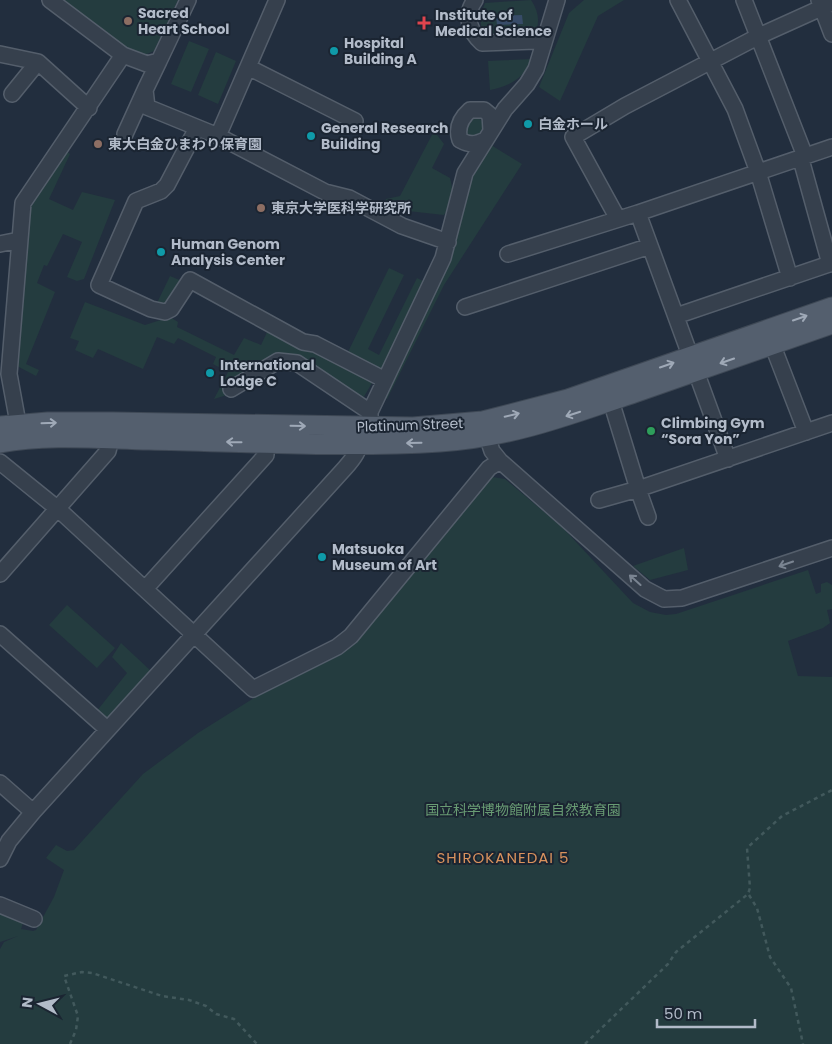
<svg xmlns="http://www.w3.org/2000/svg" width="832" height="1044" font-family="Poppins,'Noto Sans JP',sans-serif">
<rect width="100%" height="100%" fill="#222e3e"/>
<!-- green -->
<path fill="#243c3f" d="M61,0H178L154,51L142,56L125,48Z
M531,0C539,12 541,24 533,36L487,38C478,26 480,16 485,3Z
M584,0H624L598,16L560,101L539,87L569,13Z
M189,41L209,49L191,92L171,84Z
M216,52L236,61L218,104L198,95Z
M533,59C523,78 511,86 490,90L488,61Z
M464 127a10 10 0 1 1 20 0a10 10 0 1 1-20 0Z
M434,131L444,144L432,168L450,178C454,192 453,203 444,215L399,210L395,213L382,209L386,199L400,196Z
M491,145L522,164L444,285L387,399L382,396L477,167Z
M64,149L70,154L49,199L73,210L82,192L115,200L84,279L77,281L67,277L82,242L63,234L47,266L44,265L37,283L55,292L26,364L39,370L36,376L17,366L29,200Z
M389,268L404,275L368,349L379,355L417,278L427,283L384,372L347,354Z
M170,276L184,282L167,306L156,305Z
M85,302L145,325L170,317L178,322L177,327L234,355L244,338L261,345L269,328L370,377L372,383L362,400L298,362L229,385L227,395L214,399L228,372L213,364L216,357L178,338L174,344L157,337L143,369L98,349L93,358L75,350L79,341L70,338Z
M486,476L505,479L562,527L633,603L650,612L666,615L676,614L808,570L816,594L821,592V584L827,582L832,585V609L827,610L830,623L823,628L788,641L798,676L832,677V1044H0V949L4,942L18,936L0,942V914L23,923L20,932L21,929L33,931L36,930L54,897L64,870L46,858L56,845L67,851L74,850L143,774L198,733L254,698L351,644Z
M684,548L688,570L650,580L633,566Z
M67,605L115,648L97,668L49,625Z
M121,643L151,671L106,722L96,712L127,673L112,657Z"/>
<!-- water -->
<path fill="#374b68" d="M522,15L523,24L497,25L496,16Z"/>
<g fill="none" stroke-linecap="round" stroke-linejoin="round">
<!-- minor casing -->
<g stroke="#545e6b" stroke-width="18">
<path id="minor" d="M50,0L123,55
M475,0C464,15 469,31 482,43L535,41L546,35
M678,0L735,109L758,172L790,278
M744,0L805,156L802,163L830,264
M819,0L832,34
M0,54L38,62L89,108
M159,61L145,90L147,107L218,136L325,192L349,198L402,226L448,242
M248,67L355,121
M12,94L38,62
M197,128L167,185L161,191L136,201L99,285L151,309L165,312L171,309L190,280L303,342L315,344L385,380
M125,134L145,90
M218,136L277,0
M485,140C475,145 469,145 460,140C456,128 461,118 470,110H484L490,115L491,130
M638,213L728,459
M618,219L573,137L625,106L759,36L832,3
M0,244L19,240
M508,254L638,213L832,147
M465,307L650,246
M676,316L832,263
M769,336L806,432
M231,389L278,361L297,363L370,412
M611,401L638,489L832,423
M370,427V412L443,258L465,173L505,109L527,84L536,69L557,0
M484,427L492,451L500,461L645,589L664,599L682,598L832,548
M20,434L9,374L23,203L123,55L147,64L159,61L188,0
M0,462L58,509L253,689L337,647L351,636L489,468L500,461
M599,500L638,489L648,517
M0,574L108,451L111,439
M145,589L266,455V443
M0,634L107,729
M0,783L33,812
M0,859L9,841L33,812L345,468C353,459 361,449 361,436
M0,905L34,919"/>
</g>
<!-- major casing -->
<g stroke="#3f4956" stroke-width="21">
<path id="major" d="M0,426L48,422H113L413,427L483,421L568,399L832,307
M0,443C48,434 101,439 149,440C246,442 344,448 440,442C508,438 570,415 634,393C700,370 766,347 832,324"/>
</g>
<!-- path -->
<path stroke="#42595c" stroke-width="2.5" stroke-dasharray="4 4" stroke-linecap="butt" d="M749,895L757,908L770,957L791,988L803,1044
M70,1044L76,1030L78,1016L64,976L82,972L92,973L162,996L189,1000L206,1006L216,1014L234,1019L257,1044
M585,1044L668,964L676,952L748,894L750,888L747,848L782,816L832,790"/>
<!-- minor -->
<use href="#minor" stroke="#36404d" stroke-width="15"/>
<!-- major -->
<use href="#major" stroke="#545f6e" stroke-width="19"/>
</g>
<!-- one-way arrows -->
<defs><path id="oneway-shaft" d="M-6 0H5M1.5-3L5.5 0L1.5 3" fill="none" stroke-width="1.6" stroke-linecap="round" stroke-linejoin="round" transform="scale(1.25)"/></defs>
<g stroke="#9fa9b7">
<use href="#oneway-shaft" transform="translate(800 318) rotate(-19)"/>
<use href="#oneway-shaft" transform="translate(727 361) rotate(161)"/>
<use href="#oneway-shaft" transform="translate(667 365) rotate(-19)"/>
<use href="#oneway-shaft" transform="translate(573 414) rotate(162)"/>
<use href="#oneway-shaft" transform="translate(512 415) rotate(-13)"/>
<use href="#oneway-shaft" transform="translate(49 423) rotate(-2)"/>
<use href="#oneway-shaft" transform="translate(298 426) rotate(1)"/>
<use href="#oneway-shaft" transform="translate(234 442) rotate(-179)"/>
<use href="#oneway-shaft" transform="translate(414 443) rotate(179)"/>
</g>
<g stroke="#7a8491">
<use href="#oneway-shaft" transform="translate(786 564) rotate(161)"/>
<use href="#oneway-shaft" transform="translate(635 580) rotate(-138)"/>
</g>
<!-- markers -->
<g fill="#8d6e63" stroke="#1b2532" stroke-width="2">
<circle cx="128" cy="21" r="5"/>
<circle cx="98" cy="144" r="5"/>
<circle cx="261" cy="208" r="5"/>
</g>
<path fill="#e0444e" stroke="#1b2532" stroke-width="2" d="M421.5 15.5h5v5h5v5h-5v5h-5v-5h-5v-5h5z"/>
<g fill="#0f9aa8" stroke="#1b2532" stroke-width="2">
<circle cx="334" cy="51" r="5"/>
<circle cx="528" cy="124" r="5"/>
<circle cx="311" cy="136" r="5"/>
<circle cx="161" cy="252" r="5"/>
<circle cx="210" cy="373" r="5"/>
<circle cx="322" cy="557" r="5"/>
</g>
<circle fill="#2e9e5b" stroke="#1b2532" stroke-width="2" cx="651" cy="431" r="5"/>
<g text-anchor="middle" stroke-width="4" stroke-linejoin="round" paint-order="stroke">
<!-- poi labels -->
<g font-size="14" font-weight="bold" fill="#b2bbc9" stroke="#1b2532" text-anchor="start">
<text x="138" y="18">Sacred<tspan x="138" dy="16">Heart School</tspan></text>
<text x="435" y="20">Institute of<tspan x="435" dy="16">Medical Science</tspan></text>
<text x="344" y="48">Hospital<tspan x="344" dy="16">Building A</tspan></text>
<text x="538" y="129">白金ホール</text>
<text x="321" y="133">General Research<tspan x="321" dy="16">Building</tspan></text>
<text x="108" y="149">東大白金ひまわり保育園</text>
<text x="271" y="213">東京大学医科学研究所</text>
<text x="171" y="249">Human Genom<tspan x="171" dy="16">Analysis Center</tspan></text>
<text x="220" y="370">International<tspan x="220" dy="16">Lodge C</tspan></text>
<text x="661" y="428">Climbing Gym<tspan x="661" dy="16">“Sora Yon”</tspan></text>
<text x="332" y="554">Matsuoka<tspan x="332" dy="16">Museum of Art</tspan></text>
</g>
<!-- street labels -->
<g font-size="14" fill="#b2bbc9" stroke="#1b2532">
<text transform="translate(410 425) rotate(-2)" y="5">Platinum Street</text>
</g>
<!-- park labels -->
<g font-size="14" fill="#689b73" stroke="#1b2532">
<text x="523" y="815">国立科学博物館附属自然教育園</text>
</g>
<!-- neighbourhood labels -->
<g font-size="15" letter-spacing="1" fill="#d9925d" stroke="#1b2532">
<text x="503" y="863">SHIROKANEDAI 5</text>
</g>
</g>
<!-- north arrow -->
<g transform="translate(40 1004) rotate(277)" stroke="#1b2532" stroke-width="4" paint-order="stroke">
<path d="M0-4L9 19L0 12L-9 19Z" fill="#b2bbc9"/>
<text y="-8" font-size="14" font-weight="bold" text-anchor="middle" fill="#b2bbc9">N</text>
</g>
<!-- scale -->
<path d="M657 1019v8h98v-8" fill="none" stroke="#b2bbc9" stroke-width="2.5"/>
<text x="664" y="1019" font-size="15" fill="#b2bbc9" stroke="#1b2532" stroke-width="4" paint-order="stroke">50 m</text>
</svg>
